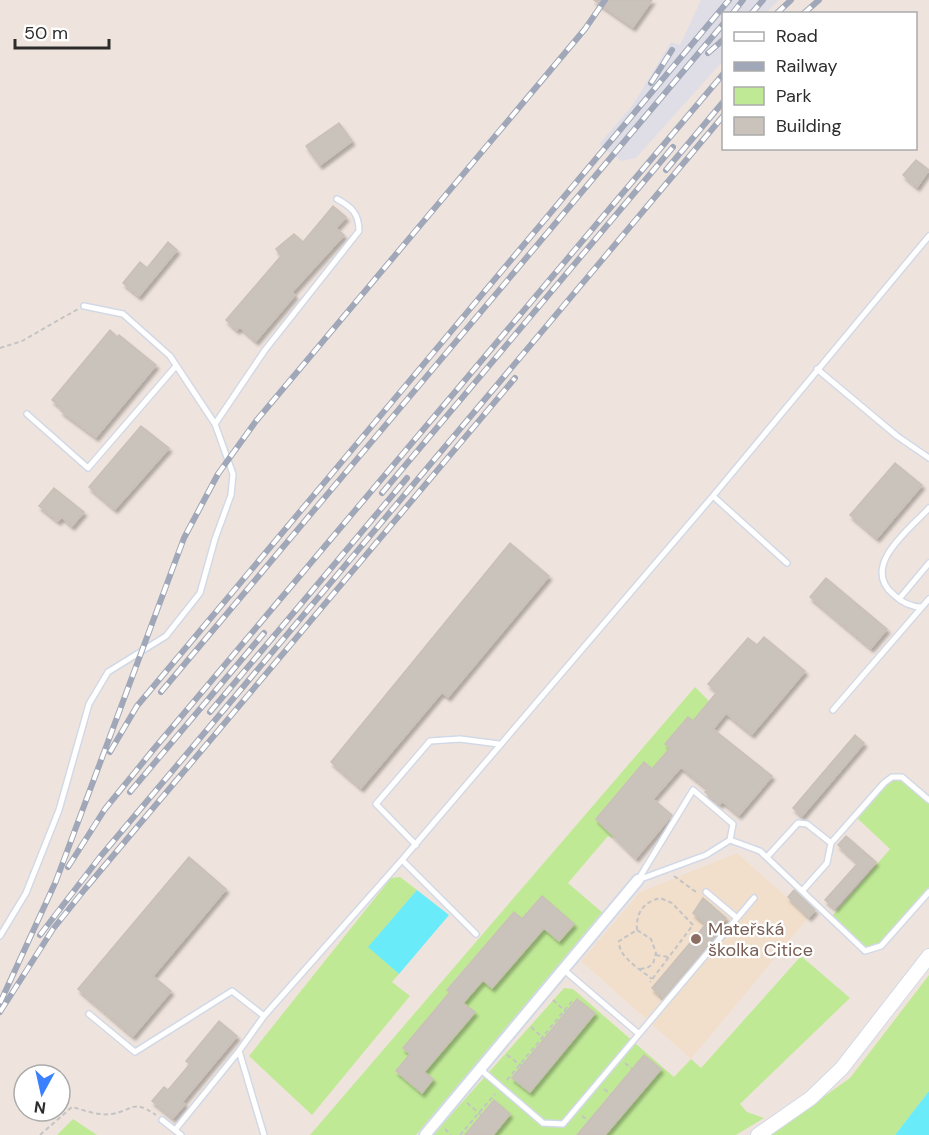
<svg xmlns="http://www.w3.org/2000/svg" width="929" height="1135" font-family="'DM Sans',sans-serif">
<defs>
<filter id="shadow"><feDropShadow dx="2.5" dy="4" stdDeviation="1.5" flood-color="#0004"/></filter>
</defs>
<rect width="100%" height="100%" fill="#efe4dd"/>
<!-- industrial -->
<path fill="#dfdee7" d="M701,0H779L766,13L724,14L723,61L636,158L621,161L599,144L632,106L671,42L680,45Z"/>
<!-- education -->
<path fill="#f1dfcc" d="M737,853L809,917L691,1059L581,961L640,892Z"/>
<!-- green -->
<path fill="#c0e996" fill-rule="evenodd" d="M695,687L709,701L693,721L688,717L666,743L670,748L652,769L644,762L596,819L615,835L613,838L608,836L568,883L603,913L416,1135H310ZM542,896L573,924L540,925L492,988L483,980L463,1003L475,1012L424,1072L433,1079L422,1093L396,1072L407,1058L413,1056L403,1048L450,992L447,989L514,912L522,919Z
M894,780H902L929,803V887C918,900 883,950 866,948C854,946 840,925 832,916L890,849L857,818L887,784Z
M400,877L417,890L369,947L399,974L392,982L410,996L312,1115L249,1056L391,878Z
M801,956L850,998L740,1104L747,1112L764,1118L736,1135H433L564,988L573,989L674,1077L691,1059L701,1068Z
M929,975V1091L895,1135H770L850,1078Z
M73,1119L97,1135H57Z"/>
<!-- water -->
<path fill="#69ebf9" d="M417,890L449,915L399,974L368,947Z
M929,1091V1135H895Z"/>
<!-- building -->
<path fill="#c9c3bc" stroke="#cbc0b7" stroke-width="1.5" filter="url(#shadow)" d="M594,0H652L633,27Z
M339,123L352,141L320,165L306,146Z
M916,160L929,170L917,187L903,175Z
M333,206L346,217L336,228L344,235L292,292L295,295L256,341L240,327L237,330L226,320L281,256L276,249L294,234L303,242Z
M168,242L177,250L139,296L123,283L140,262L147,268Z
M110,330L117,337L119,335L156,365L96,437L61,411L63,409L52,400Z
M141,426L169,448L115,509L89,487Z
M895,463L922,485L877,538L850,515Z
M54,488L84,512L72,526L62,517L58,521L39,506Z
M510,543L549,576L448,697L442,692L361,788L331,762Z
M826,578L887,629L871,648L810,597Z
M764,637L805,671L752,734L726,713L713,729L772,776L739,815L722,801L720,804L705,792L708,789L681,767L653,799L672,815L636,858L596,819L644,762L652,769L670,748L665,744L688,717L693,721L717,692L708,684L748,638L757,645Z
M855,735L864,743L802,816L793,808Z
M846,836L876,862L835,908L825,900L858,863L838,845Z
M189,857L226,889L153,976L171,991L133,1036L78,989Z
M794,890L815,910L809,917L788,897Z
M542,896L574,924L559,941L544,928L492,988L483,980L463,1003L475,1012L424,1072L433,1079L422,1093L396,1071L410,1054L403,1048L450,992L447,990L514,912L522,919Z
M703,898L726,918L719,926L722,928L663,998L652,988L706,924L693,913Z
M577,999L595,1013L530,1092L512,1078Z
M219,1021L237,1036L182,1102L185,1104L173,1118L152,1101L164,1087L168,1090L190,1064L186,1061Z
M644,1055L661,1069L605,1135H577Z
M494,1100L510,1114L493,1135H465Z"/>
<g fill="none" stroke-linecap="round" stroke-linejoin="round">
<!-- service casing -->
<g stroke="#d2d9e6" stroke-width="8">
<path id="service" d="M817,369L897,436L929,458
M27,414L88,468L176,366
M215,424L265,350L359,231C359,214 352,207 337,199
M713,496L787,563
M899,599L929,563
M922,607C910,607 901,602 893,594C860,566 910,529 929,508
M833,710L929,599
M693,790L733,824L730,840L706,855L638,880Z
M730,840L760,851L865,951L881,946L929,892
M416,845L376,804L430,741L460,739L499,744
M767,857L798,823L807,824L831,843
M402,860L476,934
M803,890L827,863L831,843L884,783L892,777H902L929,800
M706,892L737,918
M0,936L26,893L59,810L89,704L108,672L166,636L200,593L215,539L231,495L233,474L215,424L170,356L123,314L84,306
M89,1014L135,1052L232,991L264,1016L239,1051L264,1135
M264,1016L402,860L713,496L929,236
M639,1034L754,898
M480,1069L543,1123L563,1124L639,1034L563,969
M162,1120L181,1135
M175,1130L239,1051"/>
</g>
<!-- minor casing -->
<g stroke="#d2d9e6" stroke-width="14">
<path id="minor" d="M425,1135L638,880"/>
</g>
<!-- tertiary casing -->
<g stroke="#d2d9e6" stroke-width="16">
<path id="tertiary" d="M758,1135L811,1098L842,1068L929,956"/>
</g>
<!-- path -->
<path stroke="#c4c4c4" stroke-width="2" stroke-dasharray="4.5 3" stroke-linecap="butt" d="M0,348L22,341L78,309
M674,876L696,892
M637,930C636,913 643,902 660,898L672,903L693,925L650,982
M656,955L668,957
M640,969L647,968L653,964L656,953L651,939L637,930L619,941C618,957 640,969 652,979
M553,1000L566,1012
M531,1027L544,1039
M507,1055L522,1066
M625,1063L632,1069
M507,1080L574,999
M604,1089L611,1094
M467,1103L481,1115
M582,1116L589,1121
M445,1129L451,1135
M40,1135L72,1107C84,1110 98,1116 111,1114C134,1111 131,1098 156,1115
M460,1135L495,1094"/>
<!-- service -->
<use href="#service" stroke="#fff" stroke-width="5"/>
<!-- minor -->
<use href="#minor" stroke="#fff" stroke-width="10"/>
<!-- tertiary -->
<use href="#tertiary" stroke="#fff" stroke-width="14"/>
<!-- rail casing -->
<g stroke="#9fa7b8" stroke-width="6">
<path id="rail" d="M732,14L743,0
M751,14L763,0
M776,14L791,0
M803,14L819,0
M708,53L724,39
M651,83L672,50
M666,170L724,101
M382,493L673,147
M161,692L724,23
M210,712L407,478
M110,752L137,706L729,0
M130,792L264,633
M68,867L105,809L153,750L724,73
M40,935L100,857L724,115
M0,1003L56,881L184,538L218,474L256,421L585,29L605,0
M0,1012L53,929L85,889L515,378"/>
</g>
<!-- rail -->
<use href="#rail" stroke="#fff" stroke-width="4" stroke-dasharray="11" stroke-linecap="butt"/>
</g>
<!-- markers -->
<circle fill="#8d6e63" stroke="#fff" stroke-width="2" cx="696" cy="939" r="6"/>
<g text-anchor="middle" stroke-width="4.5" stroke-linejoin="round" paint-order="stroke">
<!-- education labels -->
<g font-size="18" fill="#785e54" stroke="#fff" text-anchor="start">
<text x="708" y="935">Mateřská<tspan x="708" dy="21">školka Citice</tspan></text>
</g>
</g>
<!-- legend -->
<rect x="722" y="12" width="195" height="138" fill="#ffffff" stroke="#ababab" stroke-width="1.5"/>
<rect x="734" y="32" width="30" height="9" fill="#ffffff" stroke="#ababab" stroke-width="1.5"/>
<text x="776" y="42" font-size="18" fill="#2c2c2c">Road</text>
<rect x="734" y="62" width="30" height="9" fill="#9fa7b8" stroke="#ababab" stroke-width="1.5"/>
<text x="776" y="72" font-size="18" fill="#2c2c2c">Railway</text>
<rect x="734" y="87" width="30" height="18" fill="#c0e996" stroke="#ababab" stroke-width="1.5"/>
<text x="776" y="102" font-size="18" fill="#2c2c2c">Park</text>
<rect x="734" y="117" width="30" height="18" fill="#c9c3bc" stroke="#ababab" stroke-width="1.5"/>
<text x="776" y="132" font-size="18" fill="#2c2c2c">Building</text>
<!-- north arrow -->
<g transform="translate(42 1093) rotate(188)"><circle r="28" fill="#ffffff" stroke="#ababab" stroke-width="1.5"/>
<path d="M0-4.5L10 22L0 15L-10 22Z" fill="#3a80ff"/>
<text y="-9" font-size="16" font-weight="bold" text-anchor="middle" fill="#2c2c2c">N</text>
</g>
<!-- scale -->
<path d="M15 39v9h94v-9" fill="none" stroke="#2c2c2c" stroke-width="3"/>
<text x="24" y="39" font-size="18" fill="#2c2c2c" stroke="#ffffff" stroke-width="4.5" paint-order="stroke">50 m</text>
</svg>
